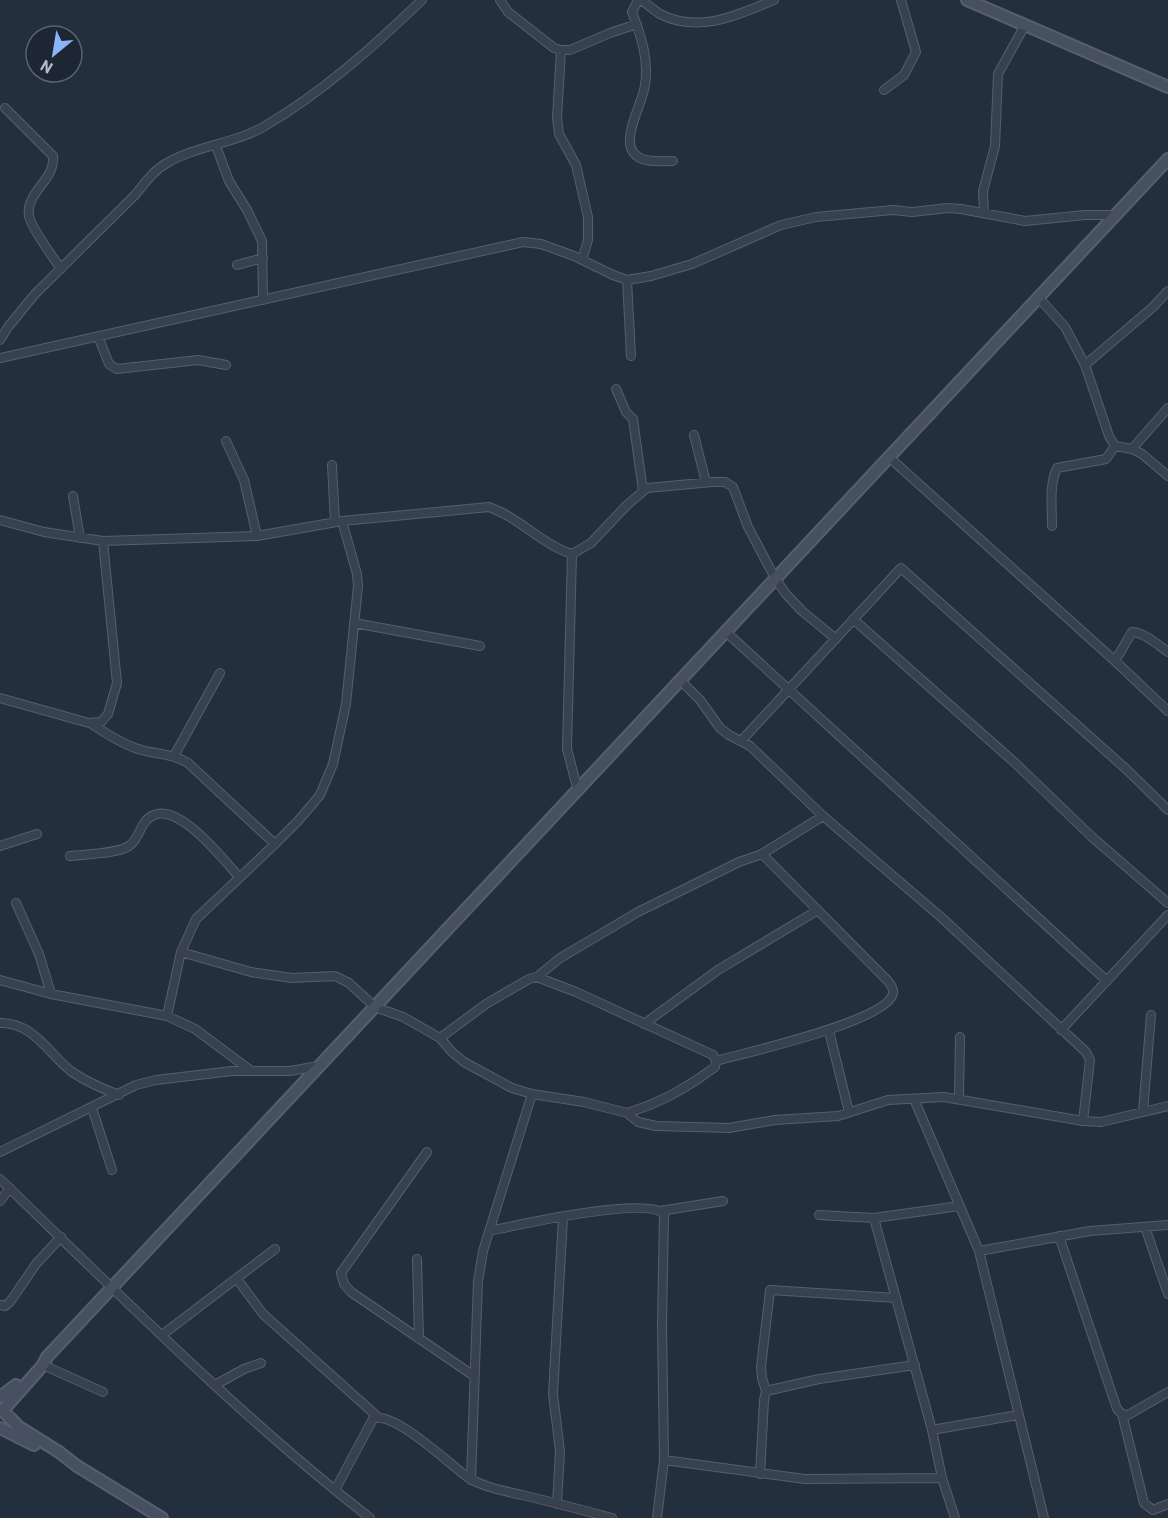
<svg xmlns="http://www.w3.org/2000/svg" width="1168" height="1518" font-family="Barlow,sans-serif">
<rect width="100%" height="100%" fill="#242f3e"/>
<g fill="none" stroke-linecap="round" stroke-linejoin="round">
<!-- street casing -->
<g stroke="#565f6c" stroke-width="10">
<path id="street" d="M500,0L508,12L554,48L561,50H570L610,33L637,24
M638,0L632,12C641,36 649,59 645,85C643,102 622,137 633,152C641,164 662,161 673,161
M641,0C647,4 654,10 660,14C699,34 738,15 774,0
M561,50L557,118L559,134L576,165L588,217V240L582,260
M884,90L904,75L916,52L901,0
M5,108L53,156C56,180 25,192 29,216C31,228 53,257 61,269
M216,146L229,181L247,210L262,241L263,300
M984,213L983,191L995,146L998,74L1025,25
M237,265L263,258
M627,280L631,356
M1039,298L1065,327L1085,365L1109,436L1115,446L1132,449L1142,454L1168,476
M98,336L109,364L117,369L198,360L226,365
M0,340L8,327L35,294L135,195C145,183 154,170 167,163C198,145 234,144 265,126C323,92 374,46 422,0
M0,358L523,242L541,244L574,256L613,275L627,280L651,276L692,264L781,225L816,217L893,210L912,212L948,208L961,209L1025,221L1085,215H1116
M1085,365L1153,307L1168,291
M616,389L626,412L633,419L643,491
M694,435L706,482
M226,441L244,480L257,536
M1132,449L1168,408
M890,458L1115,661L1132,632C1145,633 1157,644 1168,652
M332,465L335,522
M73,496L80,538
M0,520L44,532L103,541L257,536L342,521L489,507C520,518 541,544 572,554L591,543L627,505L647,488L712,482H725L733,487L748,527L775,578L786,594L802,611L836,639
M1052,526C1052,507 1049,485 1057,468L1106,459L1115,446
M572,554L567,749L578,791
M853,619L1014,762L1092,837L1168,903
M354,623L480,646
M726,632L1107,981
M1115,661L1168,711
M681,681L700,700L720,728L729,735L750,746L823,816L942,918L1086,1052L1090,1060L1083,1121
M0,698L89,723L101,722L108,714L117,683L103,541
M90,723C104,732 118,742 135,748C154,755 169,752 188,763L275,844
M741,741L901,568L1126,769L1168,810
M174,756L220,673
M0,846L37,834
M70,856C85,854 117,854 129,846C141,838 139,821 154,815C180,804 223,859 239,877
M16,903L39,954L51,994
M181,952L251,972L292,978L335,976L349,983L375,1007L403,1017L440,1038L452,1052L464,1062L512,1088L532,1094L483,1251L478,1281L471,1480
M537,977L560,958L638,912L739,862L762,854L823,816
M0,980L51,994L167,1016L195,1029L250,1070
M167,1016L181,952L196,919L275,844L298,821L320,795L333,764L346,704L358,586L357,574L342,521
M0,1023C33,1022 49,1054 72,1072C87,1082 103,1089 119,1095
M644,1024L718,970L818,910
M1061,1030L1168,915
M829,1031L849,1112
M440,1038L486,1004L529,979L537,977L576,992L713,1055L716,1061L715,1067C685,1089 662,1102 627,1113
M716,1061C744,1053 889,1021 893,993C894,988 890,984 888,981L762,854
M532,1094L584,1102L627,1113L638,1122L656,1126L729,1128L775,1120L838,1116L888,1100L944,1097L1083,1121L1101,1122L1168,1106
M914,1099L979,1251L1044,1518
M959,1099L960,1037
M92,1108L112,1170
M1143,1111L1151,1015
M0,1152L136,1085L156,1080L232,1071H290L319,1066
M427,1152L341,1273L344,1284L351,1292L474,1376
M0,1179C120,1295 238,1415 370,1518
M0,1201L10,1188
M660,1211L723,1201
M819,1215L874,1218L932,1430L942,1478L955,1518
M874,1218L959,1206
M1145,1227L1168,1294
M489,1231C518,1225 646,1196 664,1214L662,1325L664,1460L657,1518
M1059,1236L1117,1409L1122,1414L1144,1503L1153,1510L1168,1504
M979,1251L1090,1231L1168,1225
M417,1259L419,1339
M237,1279L263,1314L378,1417
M0,1305L5,1306L10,1302L36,1264L61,1237
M162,1335L275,1249
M43,1365L103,1392
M215,1385L244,1369L261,1363
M766,1391L762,1378L761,1367L770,1290L896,1298
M1122,1414L1128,1415L1168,1392
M932,1430L1018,1415
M664,1460L805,1479L942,1478
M760,1474L764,1400L766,1391L819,1379L915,1365
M335,1490L373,1419C393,1409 451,1466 469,1478C483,1487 505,1491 522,1495C552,1502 582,1510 612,1518
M557,1504L560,1451L553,1394L563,1218"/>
</g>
<!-- secondary casing -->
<g stroke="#565f6c" stroke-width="14">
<path id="secondary" d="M967,0L1168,87
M0,1397L16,1385
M4,1409L43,1365L47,1357L1168,159
M4,1412L19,1427L59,1452L77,1466L162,1518
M0,1428L34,1445"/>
</g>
<!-- street -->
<use href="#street" stroke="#38414e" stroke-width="8"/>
<!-- secondary -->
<use href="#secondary" stroke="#465061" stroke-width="10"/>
</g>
<!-- north arrow -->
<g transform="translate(54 54) rotate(210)"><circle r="28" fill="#1d2633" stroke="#59626f" stroke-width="1.5"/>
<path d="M0-4.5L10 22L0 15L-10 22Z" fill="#8ab4f8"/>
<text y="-9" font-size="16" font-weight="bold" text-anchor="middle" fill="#b4bcc9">N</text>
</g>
</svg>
